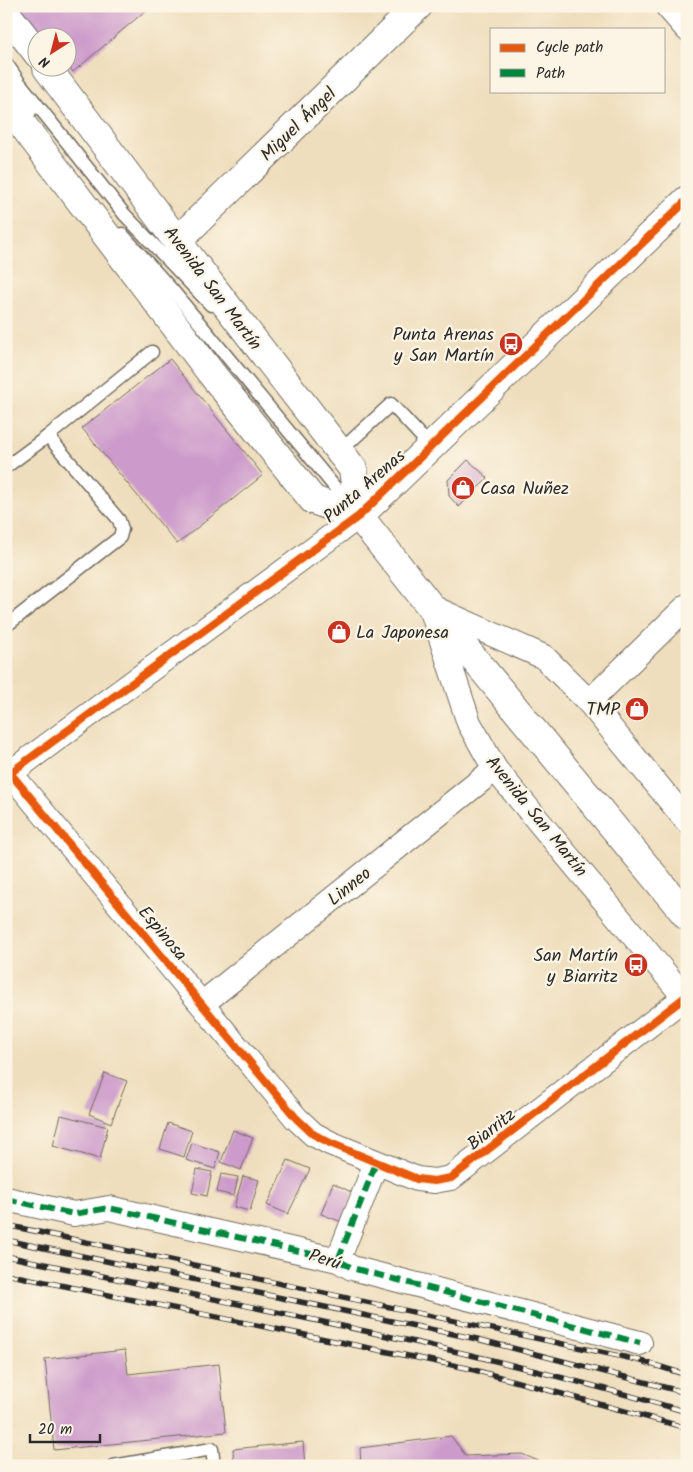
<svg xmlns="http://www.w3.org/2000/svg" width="693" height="1472" font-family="Kalam,sans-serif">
<rect width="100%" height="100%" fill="#fcf5e5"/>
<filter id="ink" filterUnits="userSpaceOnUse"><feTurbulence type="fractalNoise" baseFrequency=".02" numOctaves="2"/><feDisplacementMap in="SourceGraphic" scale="10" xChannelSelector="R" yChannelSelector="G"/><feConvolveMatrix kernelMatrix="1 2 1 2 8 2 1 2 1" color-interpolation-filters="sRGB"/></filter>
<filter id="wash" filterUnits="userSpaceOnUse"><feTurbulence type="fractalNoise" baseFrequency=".0096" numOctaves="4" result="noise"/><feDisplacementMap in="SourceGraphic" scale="20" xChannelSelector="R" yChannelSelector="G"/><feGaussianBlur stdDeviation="1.12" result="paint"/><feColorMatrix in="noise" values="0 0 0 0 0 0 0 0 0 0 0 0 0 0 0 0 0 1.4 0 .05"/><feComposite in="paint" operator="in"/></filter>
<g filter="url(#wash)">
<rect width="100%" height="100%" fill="#efdebd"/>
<g id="blocks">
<!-- building -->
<path fill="#cc9acb" d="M18,6H151L73,72L68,66V38H43Z
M170,359L263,475L177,544L82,428Z
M468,460L488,478L459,507L449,496L448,480Z
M105,1073L127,1081L111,1123L89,1114Z
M61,1115L108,1127L100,1159L53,1146Z
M168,1123L192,1131L184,1157L160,1149Z
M233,1130L253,1138L241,1170L221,1162Z
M192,1143L220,1152L215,1169L186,1160Z
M288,1160L310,1169L288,1214L267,1205Z
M197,1169L212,1172L207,1196L192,1193Z
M221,1174L238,1177L234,1196L217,1192Z
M243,1176L259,1180L250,1211L234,1207Z
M333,1183L353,1193L342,1222L321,1214Z
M125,1350L128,1374L219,1364L226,1432L54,1450L45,1359Z
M6,1352H8L10,1397H6Z
M451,1436L466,1456L522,1454L550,1466H361L360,1448Z
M303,1442L305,1466H234L233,1449Z"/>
</g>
</g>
<g filter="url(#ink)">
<use href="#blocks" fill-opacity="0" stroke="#706a5e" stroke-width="1"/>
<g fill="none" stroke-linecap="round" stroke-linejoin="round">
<!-- lane casing -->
<g stroke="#706a5e" stroke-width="15">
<path id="lane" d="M6,63L19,82L125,215L211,305
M6,80L30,112
M122,234L173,291L352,508
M48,436L152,352
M339,452L391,404L431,447
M6,467L48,436L119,520L122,529L120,537L11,622
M113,1466L212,1449L214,1466"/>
</g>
<!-- street casing -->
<g stroke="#706a5e" stroke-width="26">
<path id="street" d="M667,6L687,29
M431,607L544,657L589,702L687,821
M432,611L469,723L495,769L687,1000
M589,702L687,606
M6,768L296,1118L313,1134L330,1143L417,1179L434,1181L451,1178L684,998
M6,776L359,516
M203,1003L495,769
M6,1199L74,1214L109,1208L338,1260L352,1268L640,1343
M338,1260L376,1163"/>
</g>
<!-- secondary casing -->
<g stroke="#706a5e" stroke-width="30">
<path id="secondary" d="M177,241L418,6
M359,516L687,200"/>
</g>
<!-- primary casing -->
<g stroke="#706a5e" stroke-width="30">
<path id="primary" d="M6,13L38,54
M47,68L177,241L353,469L359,516L431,607L687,916
M6,103L211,373L313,500L359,516"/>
</g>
<!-- lane -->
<use href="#lane" stroke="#fff" stroke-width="12"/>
<!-- street -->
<use href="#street" stroke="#fff" stroke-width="24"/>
<!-- secondary -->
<use href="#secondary" stroke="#fff" stroke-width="28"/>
<!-- primary -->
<use href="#primary" stroke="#fff" stroke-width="28"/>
<!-- rail casing -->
<g stroke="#2b2b2b" stroke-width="5.5">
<path id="rail" d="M6,1225L638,1360L687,1375
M6,1240L477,1339L687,1393
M6,1256C234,1304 463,1346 687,1412
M6,1274L467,1368L687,1428"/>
</g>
<!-- rail -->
<use href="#rail" stroke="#fcf5e5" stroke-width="4" stroke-dasharray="11" stroke-linecap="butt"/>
<!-- quiet -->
<path stroke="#00873e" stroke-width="6" stroke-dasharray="12 6" stroke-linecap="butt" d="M6,1199L74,1214L109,1208L338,1260L352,1268L640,1343
M338,1260L376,1163"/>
<!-- cycleway casing -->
<g stroke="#fcf5e5" stroke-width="11">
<path id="cycleway" d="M6,768L296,1118L313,1134L330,1143L417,1179L434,1181L451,1178L684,998
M6,776L359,516L687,200"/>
</g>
<!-- cycleway -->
<use href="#cycleway" stroke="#e8590c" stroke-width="8"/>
</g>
</g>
<!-- icons -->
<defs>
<g id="bus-disc" transform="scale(1.25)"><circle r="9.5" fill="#c8321e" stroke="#fcf5e5"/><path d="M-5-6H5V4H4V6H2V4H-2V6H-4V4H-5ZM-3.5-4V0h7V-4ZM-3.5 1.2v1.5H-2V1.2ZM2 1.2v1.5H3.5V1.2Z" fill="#fff"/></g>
<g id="shop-disc" transform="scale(1.25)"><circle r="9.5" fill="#c8321e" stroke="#fcf5e5"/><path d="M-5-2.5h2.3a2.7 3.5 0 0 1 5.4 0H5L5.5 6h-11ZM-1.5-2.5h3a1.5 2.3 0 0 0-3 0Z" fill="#fff"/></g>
</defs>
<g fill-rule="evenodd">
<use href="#bus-disc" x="511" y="344"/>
<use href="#shop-disc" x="463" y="488"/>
<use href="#shop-disc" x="339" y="632"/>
<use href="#shop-disc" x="637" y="709"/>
<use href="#bus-disc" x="636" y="965"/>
</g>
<g text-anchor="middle" stroke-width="4.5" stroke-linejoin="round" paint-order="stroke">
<!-- street labels -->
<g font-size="18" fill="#2b2b2b" stroke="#fcf5e5">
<text transform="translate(298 124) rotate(-44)" y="6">Miguel Ángel</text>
<text transform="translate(213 288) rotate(53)" y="6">Avenida San Martín</text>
<text transform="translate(364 486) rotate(-41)" y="6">Punta Arenas</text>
<text transform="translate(537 816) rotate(51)" y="6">Avenida San Martín</text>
<text transform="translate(349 886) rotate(-39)" y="6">Linneo</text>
<text transform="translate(163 933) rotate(50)" y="6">Espinosa</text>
<text transform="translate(491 1129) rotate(-38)" y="6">Biarritz</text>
<text transform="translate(325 1259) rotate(17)" y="6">Perú</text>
</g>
<!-- poi labels -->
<g font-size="18" fill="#2b2b2b" stroke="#fcf5e5" text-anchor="end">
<text x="494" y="340">Punta Arenas<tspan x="494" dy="21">y San Martín</tspan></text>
<text x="480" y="494" text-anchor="start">Casa Nuñez</text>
<text x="356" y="638" text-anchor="start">La Japonesa</text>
<text x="620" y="715">TMP</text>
<text x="618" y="961">San Martín<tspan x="618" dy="21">y Biarritz</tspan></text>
</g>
</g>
<!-- margin -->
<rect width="693" height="1472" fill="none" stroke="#fcf5e5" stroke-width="25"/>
<!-- legend -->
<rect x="490" y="28" width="175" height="65" fill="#fcf5e5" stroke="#a8a49b"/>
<rect x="500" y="44" width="25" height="8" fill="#e8590c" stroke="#a8a49b"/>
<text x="536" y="52" font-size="15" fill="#2b2b2b">Cycle path</text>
<rect x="500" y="69" width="25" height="8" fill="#00873e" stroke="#a8a49b"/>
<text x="536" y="78" font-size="15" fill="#2b2b2b">Path</text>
<!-- north arrow -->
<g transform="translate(52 52) rotate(216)"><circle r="24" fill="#fcf5e5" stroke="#a8a49b"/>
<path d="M0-4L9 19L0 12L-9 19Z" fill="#c8321e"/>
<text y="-8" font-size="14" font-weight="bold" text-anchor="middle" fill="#2b2b2b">N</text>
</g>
<!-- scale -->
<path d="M30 1434v8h70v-8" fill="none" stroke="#2b2b2b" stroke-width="2.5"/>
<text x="38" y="1434" font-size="15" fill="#2b2b2b" stroke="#fcf5e5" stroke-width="4" paint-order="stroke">20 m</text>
</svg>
